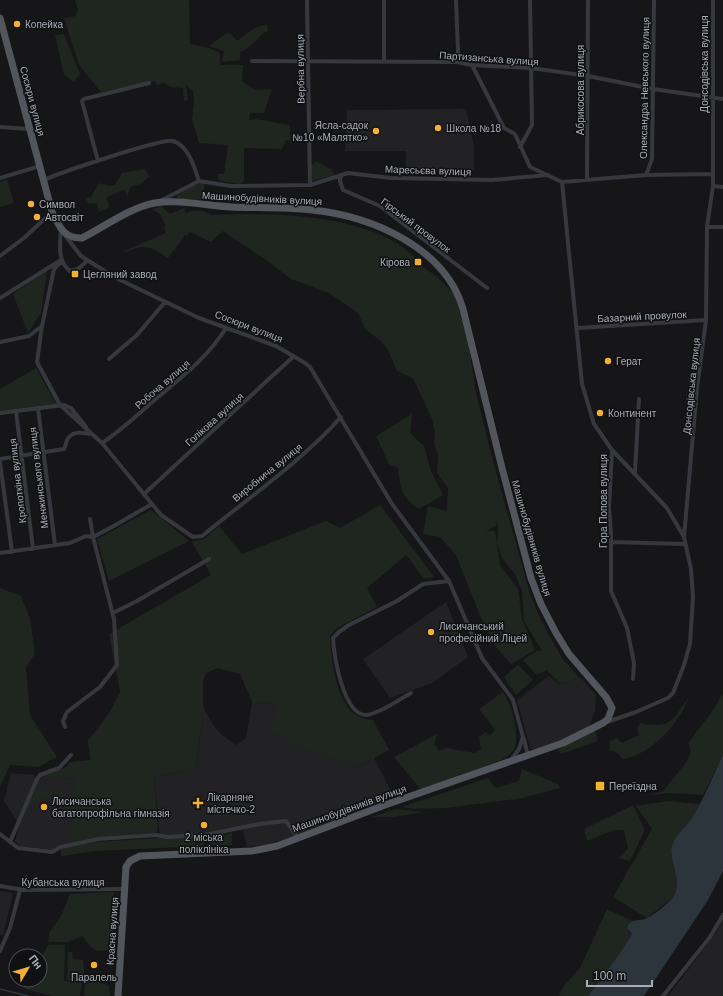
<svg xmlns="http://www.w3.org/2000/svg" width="723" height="996" font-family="Arial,sans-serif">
<rect width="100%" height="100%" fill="#161618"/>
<!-- built -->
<path fill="#222225" d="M466,109L474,146V170L406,171V151H345L347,110Z
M446,602L468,657L432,683L390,698L363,659Z
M549,676L558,684L580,677L596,695L595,711L588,729L536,751L530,748L517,700Z
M252,702L276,703L359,766L374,758L394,797L292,837L268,844L247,847L243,830L232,831L224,835L160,838L154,777L195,768L203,719L202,704L213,725L222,735L236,745L246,738Z
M11,773L34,775L35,778L40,779L43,776L75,779L70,843L52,850L19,846L15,841L21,821L18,818L17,821L4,801Z
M0,891L13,893L3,935H0Z
M723,919V996H668L717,931Z"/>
<!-- green -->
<path fill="#1e261f" d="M75,0H189L190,44L209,48L220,53V65H243L242,81L255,90L272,89L264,113H250L249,120L256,119L290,125L291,141L286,140L282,149L244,148V182L239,184L219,181L217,174H224L228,145L199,143L192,119L194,103L193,91L186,85L188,100L184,101L183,88L171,87L164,83L157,85L155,81L101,92L79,65L64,18L76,16L78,10Z
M267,24L268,31C258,34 255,47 240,52V60L222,62L224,51L209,46L228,32L238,41C247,32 255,27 267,24Z
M64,34L80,74L74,82L64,75L55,35Z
M316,161L332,170L334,175L312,181L311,165Z
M145,169L149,177L140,184L130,187L127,197L125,190L120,191L106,198L110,207L99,212L97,203L89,204L85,198L91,197L99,183L109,186L115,185L122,173Z
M7,179L14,203L0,207V182Z
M200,182L205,183L202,199H199L198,201L177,198V195Z
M161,206L170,214L184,208L186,213C196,208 204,211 213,215C270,212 374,214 415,258L412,263L419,268L420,265L436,276L455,295L467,334L476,393L491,454L530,594L542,622L562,658L579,677L568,682L558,683L557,679H555L547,670L536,675L523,660L538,650L542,651L524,621L522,591L515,574L502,558L497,542L498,524L495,521L497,525L486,531H495L500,565L518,589L522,619L535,650L511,664L495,646L481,618L456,555L440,537L423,534L428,506L447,511L448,488L437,473L438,455L434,444L435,432L432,419L413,378L397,371L388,350L381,341L366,330L358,313L329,293L291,279L262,257L223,231L211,242L190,232L187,236L185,235L168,258C149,245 146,244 124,252V251L166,233L164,227L166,226L160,214L151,209Z
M47,271L41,313L28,333L13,294Z
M36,368L58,407L0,415V389Z
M412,414L410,433L424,446L431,471L443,495L419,509C402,498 400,488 398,468L389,464L376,436Z
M380,505L434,577L424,579L406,555L367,588L377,607L337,628L330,636C332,663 336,720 373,720L389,750L359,766L298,746L271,731L276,703L252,702L240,674L218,668L206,673L203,681V718L195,768L154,777L158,831L155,833L94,838L70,843L74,779L43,776L66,767L70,762L90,760L88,741L109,713L120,692L109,634L211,575L192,542L204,539L219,526L242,554L326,521L340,528Z
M151,510L189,541L109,581L97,539Z
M0,588L21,596L30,618L35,654L26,667L30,715L57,757L38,767L10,765L0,787Z
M518,665L533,680L516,695L504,677Z
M503,692C512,705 519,731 515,747C513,753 506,757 502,760L421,790L394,757L437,734L434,744L439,751L446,748L475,753L481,749L479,737L486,732L489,736L495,730L479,709Z
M723,693V755L703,795L670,793L649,795L663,791L685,764L691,752L688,743L711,713Z
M689,697C679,724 652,754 623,759L616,752L609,750L610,741L617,738L622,743L639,735L637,728L640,723C671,730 672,720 689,697Z
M595,731L598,741L561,754L557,750L574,740Z
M522,769L558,784L560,788L523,798L445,808L414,809L402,807L488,778L495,788L519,781Z
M35,789L69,792V803H57L56,797H37L31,804L29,811H26Z
M669,801L699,804L693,817L676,838L671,855L677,878L676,889L673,897L647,918L613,897L652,829L636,806Z
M633,805L645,830L630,861L618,858L628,849L624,830H614L587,841L584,829Z
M396,809L424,812L392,817H372Z
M232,832V845H207L208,837L224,836Z
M161,838H204V846L95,851L61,856V849L95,842Z
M114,892L115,929L112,948C98,955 90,949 83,936L68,942H48L49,933L62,914L70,894Z
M607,909L632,921L628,925V931L632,934L618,956L588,996H559L564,986L580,968Z
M48,945H65L64,981L82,983L80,996H52L24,989L29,980H40V960Z
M68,952H72L73,959L83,960L85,980L105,984L109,987L110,996H84L85,981L67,980Z"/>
<!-- water -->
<path fill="#2c353c" d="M723,755V871L708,900L644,996H588L618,956L632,934L627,928C631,917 639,922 647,918C653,916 670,902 673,897C684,879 668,863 672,846C675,834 688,826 693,816C705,797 713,775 723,755Z"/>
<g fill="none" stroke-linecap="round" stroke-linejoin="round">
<!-- stream -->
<path stroke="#2c353c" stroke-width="1.5" d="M0,989L28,996"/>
<!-- street -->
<path stroke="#37383d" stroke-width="4" d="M307,0L310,185
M384,0V61
M456,0L458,51L456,62
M252,61L456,62L472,65L531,68L588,76L653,89L723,99
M472,65L504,128L515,134L530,167L562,182
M0,127L30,129
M520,147L532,125L530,0
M98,161L82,101L84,99L149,83
M341,175L340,181L343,190L380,206L487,288
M646,175L652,159L654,0
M0,178L40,166
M44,180C59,173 162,138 173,141C189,146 194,167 199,181
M587,180L588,0
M199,181L231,186L310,185L348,173L391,178L492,180L548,175
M562,182L582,384L594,424L612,450L609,507L611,534V591L627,628L634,663L633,679
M562,182L646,175L713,174
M713,186L723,187
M160,201L199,181
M707,227H723
M61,229C60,244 57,261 70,271L78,269L87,261
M64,234L81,256L114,277L199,318L276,346L305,363L310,367L392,504L449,581L482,658L513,700L523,737L519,749L511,760
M0,256L24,238L52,212
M62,261L54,269L42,326L37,362L60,405L102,443L161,515L193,537L202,536C247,499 303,460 341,417
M0,298L61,260
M578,328L706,320
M0,342L29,336L42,326
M109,359L137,335L165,302
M38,408L55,545
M16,411L33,549
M0,413L64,405L71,408L86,427
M102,443C122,430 138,414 157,398C182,377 208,357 226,328
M612,450L667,508L684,537
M0,459L64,449C66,445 66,443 67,440C72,430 82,433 91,434
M0,462L12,552
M635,472L639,399
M144,494L294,356
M611,542L685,544
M0,553L70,543L86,536L93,537L112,527L152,504
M113,613L137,601L209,559
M411,693C398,700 381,713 367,715C343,716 334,655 333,638L339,632L349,625L397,601L423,584L449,581
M607,722L636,712L668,698L673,693L684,665L690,644L693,597L691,569L684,537L697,388L706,320L707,227L713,186V0
M65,727L63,721L67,712L100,687L117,665L114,619L93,537L90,519
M524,739L528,756
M0,834L18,848L52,852L61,847L98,839L156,835L167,837L205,835L259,824L286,821L298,838
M10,842L37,779L40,775L59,768L71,755
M0,886L24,890L125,889
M0,951L10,928L20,890
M663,996L710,937L723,915"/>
<!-- primary -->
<path stroke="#53555c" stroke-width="7" d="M0,18L52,212C59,226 64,239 82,238C104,227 131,207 155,203C178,199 208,206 231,207C258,208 285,207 312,210C371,216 445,247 463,309L502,468L531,578L541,604L556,633L569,654L606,697L612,708L608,719L603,723L563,743L385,805L277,846L252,851L140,856L130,861L126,867L118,996"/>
</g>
<!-- markers -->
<g fill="#f2b134" stroke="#111113" stroke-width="1.5">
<circle cx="17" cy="24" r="4"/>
<circle cx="438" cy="128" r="4"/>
<circle cx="376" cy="131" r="4"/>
<circle cx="31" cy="204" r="4"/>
<circle cx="37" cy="217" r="4"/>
<rect x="414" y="258" width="8" height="8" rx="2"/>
<rect x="71" y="270" width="8" height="8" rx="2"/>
<circle cx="608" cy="361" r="4"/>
<circle cx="600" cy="413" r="4"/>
<circle cx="431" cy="632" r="4"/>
<rect x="595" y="781" width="10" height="10" rx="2"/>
<path d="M196 797h4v4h4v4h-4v4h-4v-4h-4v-4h4z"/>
<circle cx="44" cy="807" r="4"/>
<circle cx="204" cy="825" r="4"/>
<circle cx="94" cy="965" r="4"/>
</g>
<g text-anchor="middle" stroke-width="3" stroke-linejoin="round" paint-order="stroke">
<!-- poi labels -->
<g font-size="10" fill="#a8adb8" stroke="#111113" text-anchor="start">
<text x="25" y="28">Копейка</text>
<text x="368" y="129" text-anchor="end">Ясла-садок<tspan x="368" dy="12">№10 «Малятко»</tspan></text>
<text x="446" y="132">Школа №18</text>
<text x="39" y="208">Символ</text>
<text x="45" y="221">Автосвіт</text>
<text x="410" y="266" text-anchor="end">Кірова</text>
<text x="83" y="278">Цегляний завод</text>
<text x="616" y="365">Герат</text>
<text x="608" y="417">Континент</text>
<text x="439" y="630">Лисичанський<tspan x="439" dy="12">професійний Ліцей</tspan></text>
<text x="609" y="790">Переїздна</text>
<text x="207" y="801">Лікарняне<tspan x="207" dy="12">містечко-2</tspan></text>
<text x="52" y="805">Лисичанська<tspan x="52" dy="12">багатопрофільна гімназія</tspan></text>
<text x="204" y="841" text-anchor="middle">2 міська<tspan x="204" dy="12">поліклініка</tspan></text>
<text x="94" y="981" text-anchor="middle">Паралель</text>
</g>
<!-- street labels -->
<g font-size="10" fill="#a8adb8" stroke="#111113">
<text transform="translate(489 58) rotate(4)" y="4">Партизанська вулиця</text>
<text transform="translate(704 64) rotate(-90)" y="4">Донсодівська вулиця</text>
<text transform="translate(300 69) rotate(-91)" y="4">Вербна вулиця</text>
<text transform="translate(644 88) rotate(-89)" y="4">Олександра Невського вулиця</text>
<text transform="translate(580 90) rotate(-90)" y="4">Абрикосова вулиця</text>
<text transform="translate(33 101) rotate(75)" y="4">Сосюри вулиця</text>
<text transform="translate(428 170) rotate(2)" y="4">Маресьєва вулиця</text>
<text transform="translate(262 198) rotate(3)" y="4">Машинобудівників вулиця</text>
<text transform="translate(416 225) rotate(37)" y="4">Гірський провулок</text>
<text transform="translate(642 316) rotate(-3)" y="4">Базарний провулок</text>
<text transform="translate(249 326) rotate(21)" y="4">Сосюри вулиця</text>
<text transform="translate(162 384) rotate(-41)" y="4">Робоча вулиця</text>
<text transform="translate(691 386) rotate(-84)" y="4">Донсодівська вулиця</text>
<text transform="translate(214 419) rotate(-42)" y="4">Голікова вулиця</text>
<text transform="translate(267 472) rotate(-39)" y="4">Виробнича вулиця</text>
<text transform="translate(38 478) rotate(-97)" y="4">Менжинського вулиця</text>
<text transform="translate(17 481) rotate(-97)" y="4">Кропоткіна вулиця</text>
<text transform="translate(603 501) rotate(-90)" y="4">Гора Попова вулиця</text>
<text transform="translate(532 538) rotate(74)" y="4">Машинобудівників вулиця</text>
<text transform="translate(349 808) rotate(-20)" y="4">Машинобудівників вулиця</text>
<text x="63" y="886">Кубанська вулиця</text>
<text transform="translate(112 931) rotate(-86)" y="4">Красна вулиця</text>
</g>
</g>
<!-- north arrow -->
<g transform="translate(28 968) rotate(52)"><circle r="19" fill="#111113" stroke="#4d4f55"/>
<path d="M0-3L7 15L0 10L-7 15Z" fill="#f2b134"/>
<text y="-6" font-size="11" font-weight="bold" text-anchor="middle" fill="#a8adb8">Пн</text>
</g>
<!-- scale -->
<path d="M587 980v6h65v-6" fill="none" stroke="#a8adb8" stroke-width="2"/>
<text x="593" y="980" font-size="12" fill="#a8adb8" stroke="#111113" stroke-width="3" paint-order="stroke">100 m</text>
</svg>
